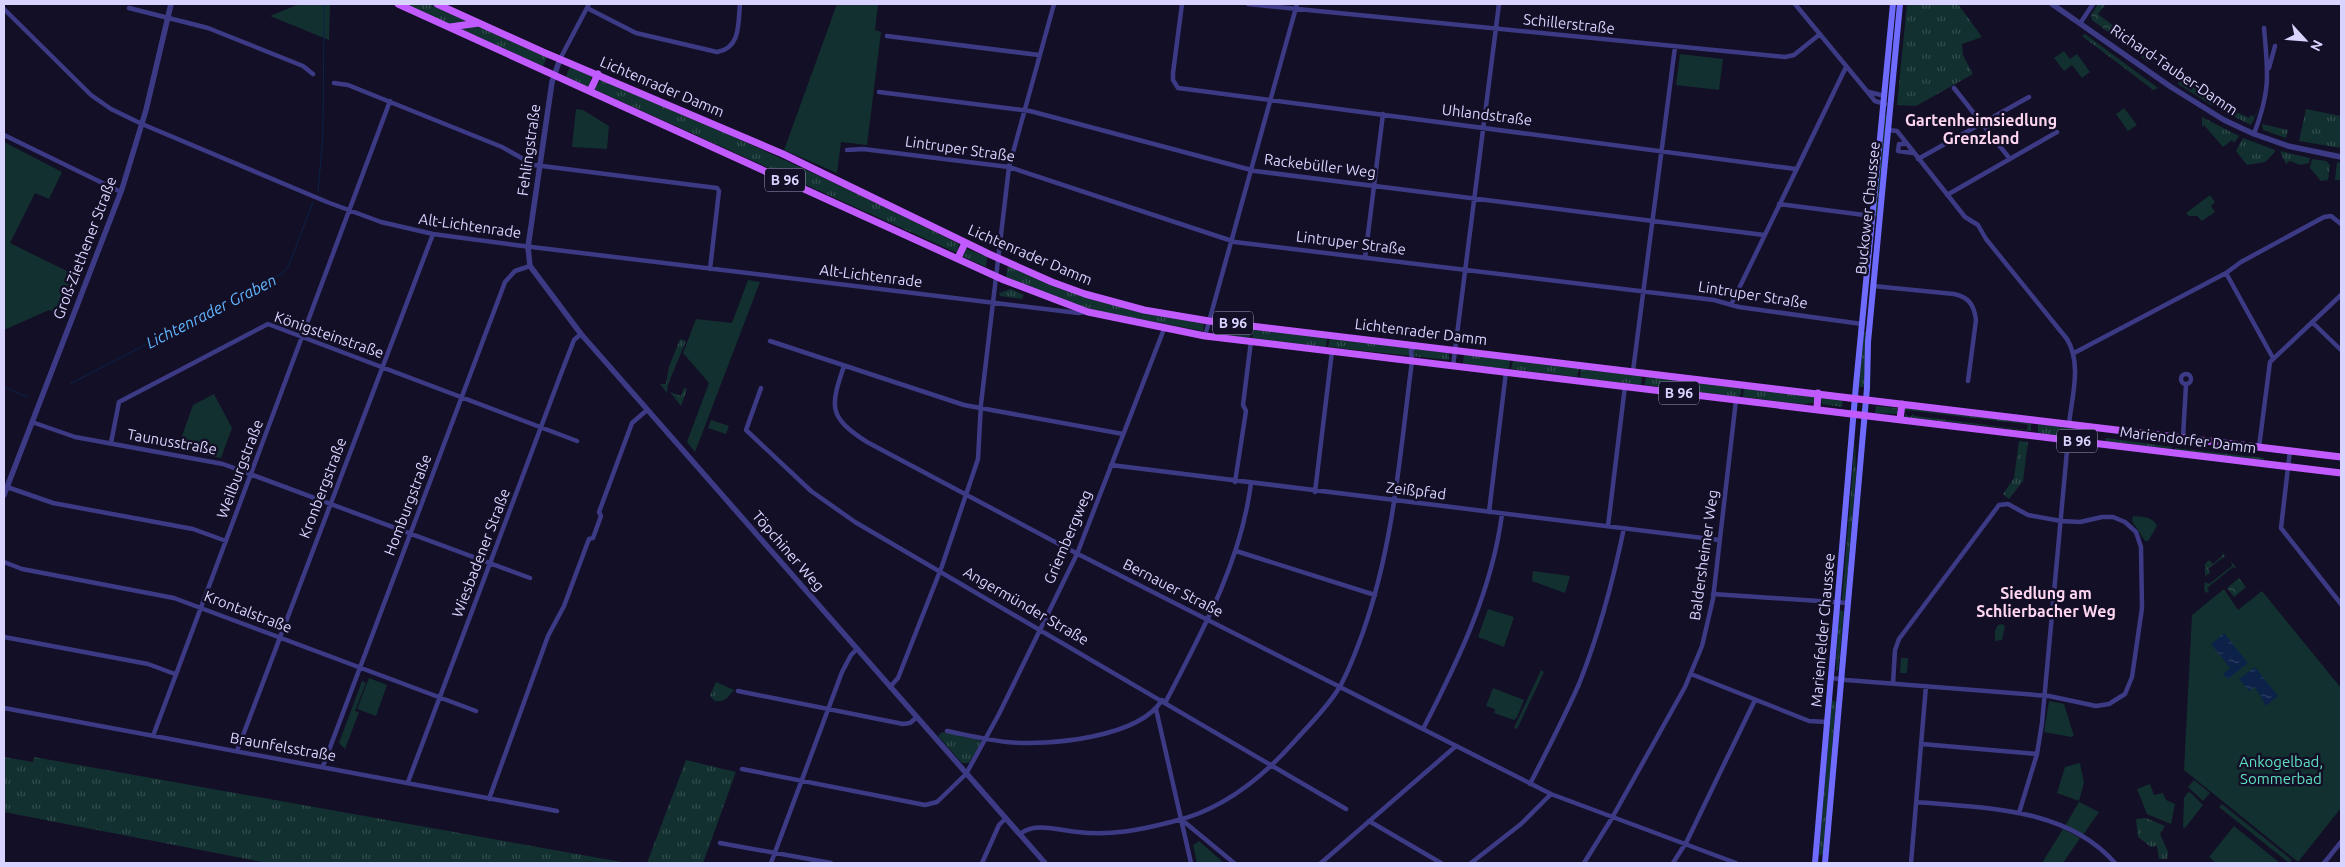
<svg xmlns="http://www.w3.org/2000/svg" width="2345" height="867" font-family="Ubuntu,sans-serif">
<defs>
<pattern id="grass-tufts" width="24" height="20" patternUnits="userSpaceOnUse" patternTransform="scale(1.25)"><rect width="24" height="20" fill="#12302f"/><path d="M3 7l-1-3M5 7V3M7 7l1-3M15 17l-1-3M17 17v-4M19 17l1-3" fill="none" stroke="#344d4e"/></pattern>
<pattern id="forest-crowns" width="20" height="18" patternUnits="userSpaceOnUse" patternTransform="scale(1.25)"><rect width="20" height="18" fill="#12302f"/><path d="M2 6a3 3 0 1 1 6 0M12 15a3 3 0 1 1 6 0" fill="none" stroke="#344d4e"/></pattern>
<pattern id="water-ripples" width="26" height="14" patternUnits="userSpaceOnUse" patternTransform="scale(1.25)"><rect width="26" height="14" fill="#0c2248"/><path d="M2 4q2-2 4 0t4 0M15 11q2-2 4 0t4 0" fill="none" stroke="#2f4163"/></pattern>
</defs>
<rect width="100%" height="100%" fill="#130f26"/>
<!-- grass -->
<path fill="url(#grass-tufts)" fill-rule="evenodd" d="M405,4H429L547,57L543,66Z
M1907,4H1958L1982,37L1962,44L1963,55L1973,74L1916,106L1897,105Z
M2085,34L2158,88L2151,91L2152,89L2082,36Z
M570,67L592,76L588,87L566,76Z
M2181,78L2216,102L2213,106L2178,84Z
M601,79C722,131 842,184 959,244L957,253L596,90L594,88Z
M2222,105L2249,118L2251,115L2254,117L2260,106L2251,125L2219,109Z
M2306,109L2341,116V148L2299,141Z
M1885,115H1887L1878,216H1875Z
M2202,117L2239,136L2234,143L2232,140L2223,147L2204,125L2202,127Z
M2262,124L2288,130L2286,138L2263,130Z
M2243,138L2275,150V152L2265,162L2247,165L2236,151Z
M2280,151L2310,158L2309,163L2300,165L2290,161L2286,164Z
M2312,159L2326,161L2330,165L2328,180L2321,181L2310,168Z
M2337,162L2341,163V180H2335Z
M965,248L987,257L986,267L962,256Z
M1008,266L1040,280L1204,323L1203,331L1102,312L1067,302L1006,277Z
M1011,289L1024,295L1022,299L1000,296L999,293Z
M1217,324L1251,328L1250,338L1214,334Z
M1254,328L1327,337L1326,347L1252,338Z
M1864,332H1866L1864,387H1859Z
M1330,338L1449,353V360L1328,347Z
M680,339L686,341L668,384L667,393L660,384H666L669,367Z
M1464,354L1510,359L1509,369L1463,364Z
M1513,360L1579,368L1577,377L1511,369Z
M1581,368L1642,375L1641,385L1580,378Z
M1646,376L1742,387L1740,397L1645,385Z
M1744,387L1815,397L1814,403L1802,404L1743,397Z
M684,388L687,389L681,406L670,392L681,396Z
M1821,398L1843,399L1842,407L1822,404Z
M1876,406L1897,408L1898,414L1875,413Z
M1905,408L2031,423V431L1905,417ZM1906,410L2024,424L2028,425L2027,430L1915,416L1913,414L1910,417L1905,414Z
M2038,424L2098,431L2095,440L2038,433Z
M2106,438L2172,447V449L2105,441Z
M2019,441L2028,442L2023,481L2009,499L2003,494L2014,478Z
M1855,442L1856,475L1845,600H1842Z
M2175,448L2264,458V460L2175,450Z
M2221,551L2228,559L2225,556L2208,569L2210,573L2205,576V564L2209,560L2213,564L2223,555Z
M2231,561L2237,569L2233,567L2207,588L2209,591L2206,593L2204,589L2205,582L2209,584L2232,566Z
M1839,610L1844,611L1838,671L1836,670Z
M716,682L734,690C727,697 727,702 715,701L710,696Z
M1832,700L1836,702L1823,854L1819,856Z
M942,732L980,740L981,743L969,763H962L938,736Z
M4,757L33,762L34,757L627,863H267L4,812Z
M686,760L736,772L703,863H647Z
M2146,818L2165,826L2160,834L2168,852L2167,859H2159L2157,846L2151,847L2138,837L2136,819Z"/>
<!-- forest -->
<path fill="url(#forest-crowns)" d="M2098,4H2106L2098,14L2154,57L2148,62L2092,20L2091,15Z
M2239,578L2246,587L2234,597L2227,588Z"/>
<!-- green -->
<path fill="#12302f" d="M299,4H330L329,40L270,16Z
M837,4L878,5L875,30L881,32L867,145L841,142L837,173L784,150Z
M2064,51L2070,59L2077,54L2090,72L2082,78L2072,65L2064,71L2054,58Z
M1680,54L1723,59L1719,90L1676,85Z
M2124,108L2137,125L2128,131L2116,114Z
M576,109L583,110L609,126L607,149L572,147Z
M4,142L62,172L49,199L35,193L10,243L79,277L64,316L49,310L4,330Z
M2210,195L2215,202L2211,206L2215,212L2202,221L2197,216H2189L2186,213Z
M748,280L760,282L695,452L687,442L709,383L683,353L696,319L732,323Z
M214,394L232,428L221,458L177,450L193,405Z
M711,420L729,426L726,434L708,428Z
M2133,516C2142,517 2153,516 2157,526L2148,541H2145L2132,521Z
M1533,571L1570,576L1565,593L1532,581Z
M2224,589L2238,610L2262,591L2341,688V808L2298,862L2184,770L2192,615Z
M1488,609L1514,617L1504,647L1478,637Z
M2002,624L2005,626L2002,640L1995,641V631L1998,625Z
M1901,658H1908L1907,673H1900Z
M1541,670L1544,672L1517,729L1514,728Z
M369,678L387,685L376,716L357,709Z
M362,681L366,683L355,711L359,712L345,749L339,743Z
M1493,688L1524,700L1517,717L1514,720L1494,713L1495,709L1486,706Z
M2049,701L2064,704L2074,736L2071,737L2044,732Z
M2080,763L2084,783L2079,801L2057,793L2065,767Z
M2194,780L2210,793L2203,801L2188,787Z
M2150,784L2154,795L2163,793L2166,800L2175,804L2171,824L2147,814L2137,789Z
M2188,792L2191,793L2203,805L2185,828L2183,827L2184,798Z
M2079,802L2099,812L2083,835L2065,826Z
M2222,804L2292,860L2289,863L2219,807Z
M2234,826L2280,863H2216L2209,857Z
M2063,829L2080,838L2063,863H2042Z
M1199,841L1224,863H1197L1193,845Z"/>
<!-- water -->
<path fill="url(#water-ripples)" d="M2224,633L2248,663L2228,679L2223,674L2230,668L2211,644Z
M2255,667L2278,696L2266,706L2255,687L2249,691L2239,679Z"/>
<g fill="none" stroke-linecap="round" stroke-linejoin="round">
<!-- stream -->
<path stroke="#0c2248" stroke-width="1" d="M318,191L323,136L324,4
M70,384L283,273L289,265L313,202
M4,387L27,397"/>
<!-- minor -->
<path stroke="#3d3a85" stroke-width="4.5" d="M1182,4L1173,73V80L1178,88L1796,169
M1248,4L1785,57L1794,55L1820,34
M1795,4L1875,101L1885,104
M129,8L208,28L303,66L313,74
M587,8L636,33L717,52C741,48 738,23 740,4
M4,9L91,95L111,109L142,124L327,202L381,222L433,234L515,245L1078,313L1086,312
M2081,22L2093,4
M887,36L1039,55
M560,59L589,4
M2269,68L2275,46
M334,83L348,85L502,147L534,165L717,188L719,191L710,269
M1954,88L2010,159
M879,92L1030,111L1255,171L1764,235
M1869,92L1885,96
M1888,130L1897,131L1965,217L1978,225L1986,239L2067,339C2082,364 2072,396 2069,424
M2254,134C2271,89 2268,74 2264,28
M4,135L121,192
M1905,144H1899L1898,151L1913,153
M847,150L863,149L1009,167L1235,242L1714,300L1739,307L1862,324
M1918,159L2029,97
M1947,195L2057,132
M1779,204L1872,216
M1365,258L1383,114
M2226,273L2273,358
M1873,286L1954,294C1969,297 1974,305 1976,320L1968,381
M1731,305L1846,67
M2312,322L2341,350
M1205,336L1297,4
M770,341L964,405L1123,434
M2074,353L2226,273L2241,262L2324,217L2331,216L2341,224
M844,366C830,407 828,417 867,442L1074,552L1551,794L1736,863
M1453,366L1499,4
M1633,371L1675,47
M2181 379a5 5 0 1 1 10 0a5 5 0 1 1-10 0Z
M761,388L746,430L811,491L855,522L1346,809
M32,422L75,437L223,464L530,578
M2183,437L2186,385
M111,443L119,402L268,324L577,441
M2259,447L2270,362L2341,295
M2290,450L2281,528L2341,604
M1111,465L1719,540
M1235,482L1246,411L1243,405L1251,341
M7,487L53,503L193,529L226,541
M1315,492L1332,351
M1489,512L1506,372
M1608,526L1625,386
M1236,551L1375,595
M4,562L22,569L174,598L476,711
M1713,594L1848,603
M4,637L148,664L175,674
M1691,674L1809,721L1827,722
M1832,678L1846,680L2049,696L2096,706L2109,704L2125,694L2132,677L2142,608L2141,547L2136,532L2125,522L2113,517H2102L2080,522L2061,521L2028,515L2008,504L1999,505L1899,639L1895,650L1893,683
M890,687L898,678L942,566L978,459L981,404L1009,167L1054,4
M738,691L903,724L910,723L917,717
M1165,703C1202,632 1241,562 1251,483
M4,708L557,811
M1156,709L1191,863
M1423,729C1458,661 1492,591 1502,514
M947,731C967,735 987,740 1007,742C1048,746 1139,738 1162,700
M153,736L390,101
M1922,744L2037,754
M237,751L433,234
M323,766L505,282L515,271L530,266
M742,769L925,805L937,802L966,774L999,714L1077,554L1164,329
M408,782L559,379L574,340L581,334
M1530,784C1547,751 1564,718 1579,684C1599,634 1613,581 1624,528
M489,799L548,636L564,606L589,539L593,538L601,516L599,512L632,423L647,410
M1916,802C1984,808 2066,807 2115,863
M2019,813L2037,754L2042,723L2068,440
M1182,820L1234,863
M1369,821L1441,863
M1020,834C1035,821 1059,831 1078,832C1110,836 1140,830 1171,822C1221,811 1260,780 1293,743C1308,726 1327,708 1339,688C1349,671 1356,651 1363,632C1394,544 1400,453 1412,361L1411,350L1416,346
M720,843L831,863
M771,863L842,672L851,655L857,649
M982,863L999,825L1006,818
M1321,863L1456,746
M1471,863L1521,824L1551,794
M1584,863L1612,818L1685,687L1702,646L1713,599L1736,400
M1673,863L1687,841L1755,700
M1911,863L1926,686
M2324,863L2341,842"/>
<!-- tertiary -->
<path stroke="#3d3a85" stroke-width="5.5" d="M2052,4L2171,87L2224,120L2254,134L2288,146L2341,157
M560,59L552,82L528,247L530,266L581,334L1045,863
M4,495L122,189L146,110L171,4"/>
<!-- secondary -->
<path stroke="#6f6bff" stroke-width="6" d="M1815,863L1856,385L1893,4
M1825,863L1867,388L1868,342L1900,4"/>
<!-- primary -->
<path stroke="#c25bff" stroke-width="7" d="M398,4L1004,280L1088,312L1205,336L2341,473
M437,4L543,52L783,154L989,254L1052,282L1085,294L1144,310L1209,321L2341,457
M450,27L479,23
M590,91L598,74
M958,258L965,243
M1817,408L1818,393
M1900,419L1902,404"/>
</g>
<g text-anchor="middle" stroke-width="5" stroke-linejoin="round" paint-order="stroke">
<!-- shield labels -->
<g fill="#130f26" stroke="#9e99be" stroke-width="1">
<rect x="765" y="168.5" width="40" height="23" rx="4"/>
<rect x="1213" y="311.5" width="40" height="23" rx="4"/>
<rect x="1659" y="381.5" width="40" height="23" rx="4"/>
<rect x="2057" y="429.5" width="40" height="23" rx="4"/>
</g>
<g font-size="14" font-weight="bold" fill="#d9d4ff">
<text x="785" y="185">B 96</text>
<text x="1233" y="328">B 96</text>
<text x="1679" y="398">B 96</text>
<text x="2077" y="446">B 96</text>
</g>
<!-- street labels -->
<g font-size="15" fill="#d9d4ff" stroke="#130f26">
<text transform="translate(1569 24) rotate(6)" y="5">Schillerstraße</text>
<text transform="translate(2174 70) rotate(34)" y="5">Richard-Tauber-Damm</text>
<text transform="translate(662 87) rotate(23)" y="5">Lichtenrader Damm</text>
<text transform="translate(1487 115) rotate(7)" y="5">Uhlandstraße</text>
<text transform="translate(960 149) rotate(8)" y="5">Lintruper Straße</text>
<text transform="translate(529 150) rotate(-82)" y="5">Fehlingstraße</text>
<text transform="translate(1320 166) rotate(7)" y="5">Rackebüller Weg</text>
<text transform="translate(1868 208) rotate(-84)" y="5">Buckower Chaussee</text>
<text transform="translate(470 226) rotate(8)" y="5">Alt-Lichtenrade</text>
<text transform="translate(1351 243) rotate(7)" y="5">Lintruper Straße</text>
<text transform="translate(85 248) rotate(-69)" y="5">Groß-Ziethener Straße</text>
<text transform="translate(1030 255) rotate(23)" y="5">Lichtenrader Damm</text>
<text transform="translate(871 276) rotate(7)" y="5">Alt-Lichtenrade</text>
<text transform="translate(1753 295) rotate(9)" y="5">Lintruper Straße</text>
<text transform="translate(1421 332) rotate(7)" y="5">Lichtenrader Damm</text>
<text transform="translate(329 335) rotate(19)" y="5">Königsteinstraße</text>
<text transform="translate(2188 440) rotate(7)" y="5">Mariendorfer Damm</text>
<text transform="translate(172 442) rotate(10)" y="5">Taunusstraße</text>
<text transform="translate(240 469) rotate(-69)" y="5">Weilburgstraße</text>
<text transform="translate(323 488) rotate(-69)" y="5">Kronbergstraße</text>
<text transform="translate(1416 491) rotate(7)" y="5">Zeißpfad</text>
<text transform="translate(408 505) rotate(-69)" y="5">Homburgstraße</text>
<text transform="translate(1068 537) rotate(-67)" y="5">Griembergweg</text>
<text transform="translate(788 551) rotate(49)" y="5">Töpchiner Weg</text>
<text transform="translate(481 553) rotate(-69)" y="5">Wiesbadener Straße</text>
<text transform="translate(1704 555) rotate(-82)" y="5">Baldersheimer Weg</text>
<text transform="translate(1173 588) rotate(27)" y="5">Bernauer Straße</text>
<text transform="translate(1026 606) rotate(30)" y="5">Angermünder Straße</text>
<text transform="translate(248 612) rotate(21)" y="5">Krontalstraße</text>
<text transform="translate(1823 630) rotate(-85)" y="5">Marienfelder Chaussee</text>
<text transform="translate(283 747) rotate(10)" y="5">Braunfelsstraße</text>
</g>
<!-- park labels -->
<g font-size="15" fill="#5fe0c0" stroke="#130f26">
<text x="2281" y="767">Ankogelbad,<tspan x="2281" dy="17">Sommerbad</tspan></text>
</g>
<!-- neighbourhood labels -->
<g font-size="16" font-weight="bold" fill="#ffd6f0" stroke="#130f26">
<text x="1981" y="126">Gartenheimsiedlung<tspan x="1981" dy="18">Grenzland</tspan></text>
<text x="2046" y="599">Siedlung am<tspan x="2046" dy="18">Schlierbacher Weg</tspan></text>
</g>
<!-- water labels -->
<g font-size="16" font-style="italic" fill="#62b6ff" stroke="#130f26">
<text transform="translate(211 311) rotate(-27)" y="6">Lichtenrader Graben</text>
</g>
</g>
<!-- border -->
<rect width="2345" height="867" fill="none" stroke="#d9d4ff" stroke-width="10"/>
<!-- north arrow -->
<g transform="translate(2305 40) rotate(116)" stroke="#130f26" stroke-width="4" paint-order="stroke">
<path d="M0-4L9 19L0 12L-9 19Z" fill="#d9d4ff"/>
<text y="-8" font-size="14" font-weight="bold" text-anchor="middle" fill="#d9d4ff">N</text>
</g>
</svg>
